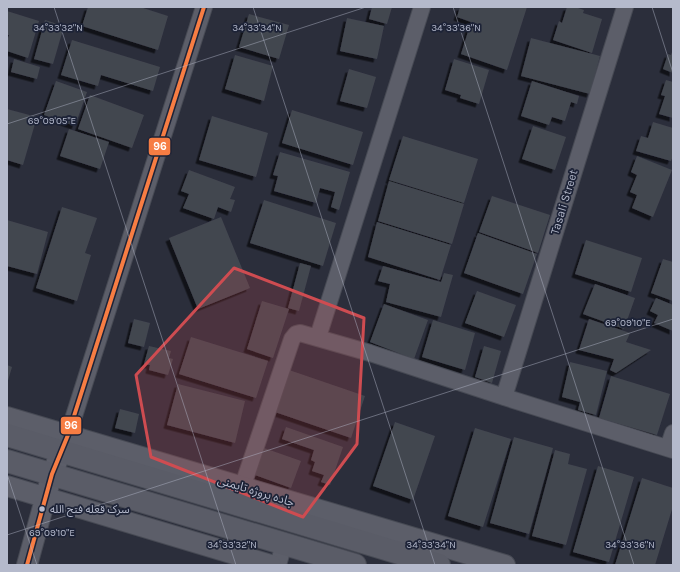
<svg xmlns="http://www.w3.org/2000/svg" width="680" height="572" font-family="Karla,'Noto Sans Arabic',sans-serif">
<defs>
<filter id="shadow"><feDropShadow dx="-3.5" dy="3.5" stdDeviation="0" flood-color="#0009"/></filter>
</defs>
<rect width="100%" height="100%" fill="#2b2e3b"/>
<!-- building -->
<path fill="#434650" filter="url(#shadow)" d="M88,7H140L168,16L158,50L82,26Z
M372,7H392L387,24L369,19Z
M460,7H527L507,70L461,54L471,22L457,17Z
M567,7H575L584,10L583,13L602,19L592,53L553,40L559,21L562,23Z
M7,11L39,21L28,58L7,51V41L9,35H7Z
M249,14L289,25L279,59L239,47Z
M347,18L384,26L377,59L340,51Z
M45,20L64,26L53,64L34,59Z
M531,38L600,56L590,94L521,76Z
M72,40L160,67L153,91L101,75L98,86L61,75Z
M673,49V73L663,69L668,54L671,55Z
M235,55L273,66L264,101L225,89Z
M14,59L40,67L37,79L11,72Z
M454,59L489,70L479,104L460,98L461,95L445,90Z
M349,69L376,77L367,108L340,101Z
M666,80L673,82V118L659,114L665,96L661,95Z
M56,81L87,92L75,126L44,115Z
M532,81L579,96L577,104L571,102L565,121L552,117L549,125L521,116Z
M90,95L144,115L132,148L78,129Z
M7,109L37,117L23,165L7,160Z
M292,110L363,132L353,165L282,143Z
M212,116L268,133L256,177L199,160Z
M653,122L673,128V156L671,161L636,151L641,136L648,138Z
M533,126L566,137L555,170L522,159Z
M69,129L109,142L100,169L60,156Z
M403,136L478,159L464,203L389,180Z
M280,152L350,172L339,210L331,207L335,192L320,188L316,203L274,191L278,176L273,175Z
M637,156L672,170L653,217L632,208L637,195L630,192L637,175L631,172Z
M189,170L235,187L230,199L235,200L231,212L218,207L214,219L183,208L189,194L181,191Z
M389,181L464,204L452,244L378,221Z
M492,196L550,215L538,253L479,232Z
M264,200L336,223L323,266L250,243Z
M62,207L97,218L85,253L91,255L77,301L36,288Z
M221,217L250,288L198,309L169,238Z
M7,220L48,232L37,274L7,266Z
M377,222L451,245L440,280L368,257Z
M478,233L537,254L523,294L464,273Z
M586,240L642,258L631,292L575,274Z
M663,259L673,262V301L651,293Z
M300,263L311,266L299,311L288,308Z
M383,266L441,282L444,273L453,275L441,317L386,302L390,284L378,281Z
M595,284L635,298L624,329L583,314Z
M477,291L516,305L504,337L465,323Z
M656,298L673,305V331L654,323L658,315L650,311Z
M262,301L289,309L273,358L247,349Z
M384,304L428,320L414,359L370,342Z
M134,319L150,323L144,347L128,343Z
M589,319L630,333L626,342L651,350L616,373L610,370L614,359L579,350Z
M433,320L475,333L465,370L422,357Z
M191,337L268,361L256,398L179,374Z
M149,346L171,351L169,358L173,359L168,375L149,370L150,365L144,364Z
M484,346L501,351L492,383L475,377Z
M570,362L607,371L596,415L578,410L580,402L562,397Z
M7,365L12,367L7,384Z
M289,370L365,396L351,438L275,412Z
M611,376L670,394L657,435L599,418Z
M178,384L245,401L235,443L167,425Z
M120,409L139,414L135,433L115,428Z
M395,422L435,436L413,500L373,486Z
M286,427L343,447L330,485L321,482L324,475L312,471L315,462L311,460L314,450L282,439Z
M475,428L511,439L483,527L448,516Z
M514,437L553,448L529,534L490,523Z
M264,448L301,461L291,488L255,475Z
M555,450L570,454L568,464L587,469L566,545L532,536Z
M598,466L634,477L609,562L573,552Z
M642,478L673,488V506L655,565H615Z"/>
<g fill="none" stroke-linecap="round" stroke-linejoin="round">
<!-- minor casing -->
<g stroke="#474a54" stroke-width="18">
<path id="minor" d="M318,337L422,7
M504,397L625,7
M68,435L204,7
M668,448L673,433
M239,497L292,339L296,334L300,333L370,353L504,397L673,450
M278,565L284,544"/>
</g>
<!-- tertiary casing -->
<g stroke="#474a54" stroke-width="22">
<path id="tertiary" d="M7,417L505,565
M7,486L271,565
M27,565L52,474L67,437"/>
</g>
<!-- secondary casing -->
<g stroke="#474a54" stroke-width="24">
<path id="secondary" d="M7,435L439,565
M7,461L355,565"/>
</g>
<!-- minor -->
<use href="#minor" stroke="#5c5e69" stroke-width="16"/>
<!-- tertiary -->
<use href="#tertiary" stroke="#5c5e69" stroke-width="20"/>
<!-- secondary -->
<use href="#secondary" stroke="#5a5c67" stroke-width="22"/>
<!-- bus-1 casing -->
<g stroke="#1d2337" stroke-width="7">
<path id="bus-1" d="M27,565L52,474L68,435L204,7"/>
</g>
<!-- bus-1 -->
<use href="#bus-1" stroke="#f77d43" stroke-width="4"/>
</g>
<!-- marked area -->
<path fill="#ce4c51" fill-opacity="0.2" stroke="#ce4c51" stroke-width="3" stroke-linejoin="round" d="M234,268L364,318L357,444L303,517L151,457L136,375Z"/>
<!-- ticks -->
<path fill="none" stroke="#b5bacc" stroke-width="1" stroke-opacity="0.45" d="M54,7L236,565M253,7L435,565M453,7L634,565M652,7L673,73M7,124L366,7M7,474L37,565M7,535L673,319"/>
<!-- markers -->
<circle fill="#b5bacc" stroke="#1d2337" stroke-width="1.5" cx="42" cy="509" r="3.5"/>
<g text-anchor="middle" stroke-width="3.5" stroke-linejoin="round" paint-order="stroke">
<!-- bus labels -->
<g font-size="11" fill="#b5bacc" stroke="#1d2337" text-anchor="start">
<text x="50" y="513">سرک قعله فتح الله</text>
</g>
<!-- street labels -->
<g font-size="12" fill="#b5bacc" stroke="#1d2337">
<text transform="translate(564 202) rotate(-73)" y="4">Tasali Street</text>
<text transform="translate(256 491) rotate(17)" y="4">جاده پروژه تایمنی</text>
</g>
</g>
<g font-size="10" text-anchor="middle" fill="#b5bacc" stroke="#1d2337" stroke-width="3.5" stroke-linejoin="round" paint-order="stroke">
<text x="58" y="31">34°33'32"N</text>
<text x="257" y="31">34°33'34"N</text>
<text x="456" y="31">34°33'36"N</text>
<text x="52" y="124">69°09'05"E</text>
<text x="628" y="326">69°09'10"E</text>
<text x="52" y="536">69°09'10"E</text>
<text x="232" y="548">34°33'32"N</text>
<text x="431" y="548">34°33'34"N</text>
<text x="630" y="548">34°33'36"N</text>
</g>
<g stroke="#1d2337" stroke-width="1.5">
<rect x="148" y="137" width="23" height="19" rx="4" fill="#f77d43"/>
<rect x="60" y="416" width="22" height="19" rx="4" fill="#f77d43"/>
</g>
<g font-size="11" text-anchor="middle" font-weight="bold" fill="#fff">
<text x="160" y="150">96</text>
<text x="71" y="429">96</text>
</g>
<!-- border -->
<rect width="680" height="572" fill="none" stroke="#b5bacc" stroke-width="16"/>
</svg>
